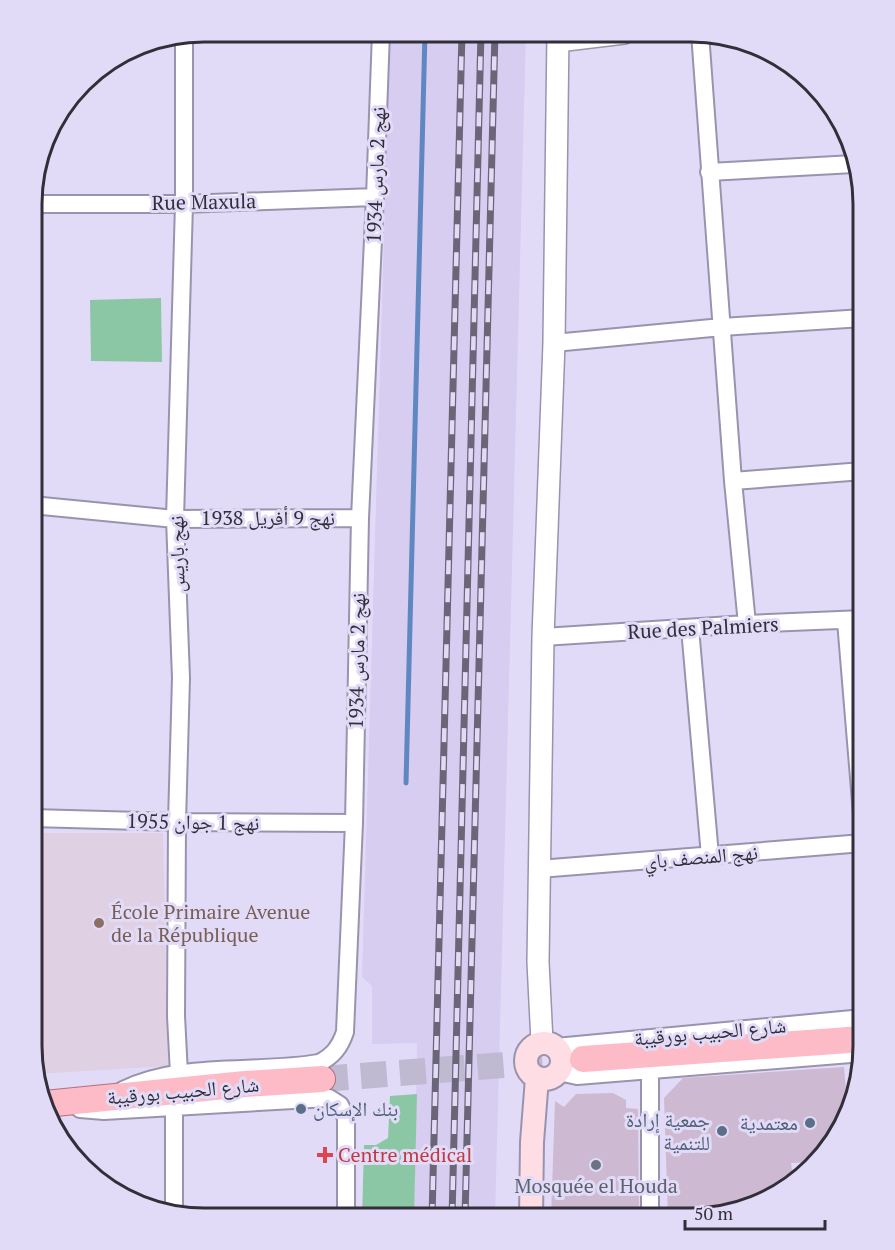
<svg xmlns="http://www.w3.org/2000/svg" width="895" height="1250" font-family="'PT Serif','Noto Naskh Arabic',serif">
<rect width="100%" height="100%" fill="#e2dbf8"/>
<!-- built -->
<path fill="#d6cdf0" d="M390,32H526L495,1218H414L417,1043L372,1044V986L362,977Z"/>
<!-- education -->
<path fill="#dfd0e3" d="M32,833H163L168,1066L38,1074L32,1046Z"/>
<!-- green -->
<path fill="#8cc7a5" d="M161,298L162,362L91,361L90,300Z
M417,1094L414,1218H362L364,1145H376L388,1138L390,1096Z"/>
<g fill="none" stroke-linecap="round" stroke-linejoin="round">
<!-- stream -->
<path stroke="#5f87c1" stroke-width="5" d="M406,783L425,32"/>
</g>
<!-- building -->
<path fill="#cdb9d1" d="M844,1067L847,1104L834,1142L812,1162L791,1163L793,1178L767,1201L691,1218H668L664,1098L683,1078Z
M613,1093L626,1100V1108L638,1109L639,1218H551L555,1101L564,1107L576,1094Z"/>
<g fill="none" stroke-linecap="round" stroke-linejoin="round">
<!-- primary-tunnel -->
<path stroke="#bfb9d2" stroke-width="26" stroke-dasharray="26 13" stroke-linecap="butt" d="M322,1079L583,1059"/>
<!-- minor casing -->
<g stroke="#9a93ae" stroke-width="20">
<path id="minor" d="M700,33L733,481L747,624
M709,172L854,164
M33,204H184L375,197
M554,343L722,327L863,318
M733,481L863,471
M32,505L175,519L360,518
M846,621L863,826
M690,628L710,856
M543,637L747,624L863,619
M32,818L177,822L354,823
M539,869L863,843
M556,1047L863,1018
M650,1070V1218
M559,1072L577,1076L863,1053
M179,1074L176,1016L177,822L181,678L175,519L184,204V35
M123,1090C182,1061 256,1074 319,1063C333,1056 340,1047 345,1032L354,823L360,518L375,197L381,32
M80,1109L104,1111L329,1098L340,1105L346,1118V1218
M174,1214V1108"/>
</g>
<!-- tertiary casing -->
<g stroke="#9a93ae" stroke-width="24">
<path id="tertiary" d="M558,41L624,33
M542,1042L538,962L543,637L554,343L558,33"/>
</g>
<!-- secondary casing -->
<g stroke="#9a93ae" stroke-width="26">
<path id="secondary" d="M526 1061a18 18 0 1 1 36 0a18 18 0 1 1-36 0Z
M531,1218L532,1142L537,1078"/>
</g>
<!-- primary casing -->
<g stroke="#b56d7f" stroke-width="28">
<path id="primary" d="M583,1059L863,1039
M45,1104L245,1084L322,1079"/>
</g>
<!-- minor -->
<use href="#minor" stroke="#fff" stroke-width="16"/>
<!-- tertiary -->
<use href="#tertiary" stroke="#fff" stroke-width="21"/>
<!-- secondary -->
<use href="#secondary" stroke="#fedde4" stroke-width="22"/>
<!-- primary -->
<use href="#primary" stroke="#fdbbc8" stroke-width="26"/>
<!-- rail casing -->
<g stroke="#6b6677" stroke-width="7">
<path id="rail" d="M432,1218L462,32
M452,1218L481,32
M465,1218L495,32"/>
</g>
<!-- rail -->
<use href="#rail" stroke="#e2dbf8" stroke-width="4.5" stroke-dasharray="14" stroke-linecap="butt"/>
</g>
<!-- markers -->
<circle fill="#8d6e63" stroke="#e2dbf8" stroke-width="2" cx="99" cy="923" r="6"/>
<g fill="#5c6f8a" stroke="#e2dbf8" stroke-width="2">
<circle cx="301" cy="1109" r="6"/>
<circle cx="810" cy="1123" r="6"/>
<circle cx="722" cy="1131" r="6"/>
</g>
<path fill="#e0444e" stroke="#e2dbf8" stroke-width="2" d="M322 1146h6v6h6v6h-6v6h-6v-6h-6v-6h6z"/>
<circle fill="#6b7280" stroke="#e2dbf8" stroke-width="2" cx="596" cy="1165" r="6"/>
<g text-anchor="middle" stroke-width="6" stroke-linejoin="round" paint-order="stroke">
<!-- street labels -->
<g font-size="20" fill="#322f3a" stroke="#e2dbf8">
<text transform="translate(376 175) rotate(-88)" y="7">نهج 2 مارس 1934</text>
<text transform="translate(204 202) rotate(-1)" y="7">Rue Maxula</text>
<text x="268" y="525">نهج 9 أفريل 1938</text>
<text transform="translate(177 554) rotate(-91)" y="7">نهج باريس</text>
<text transform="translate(703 628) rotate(-3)" y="7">Rue des Palmiers</text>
<text transform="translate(357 661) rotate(-89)" y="7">نهج 2 مارس 1934</text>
<text transform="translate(193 822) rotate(1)" y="7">نهج 1 جوان 1955</text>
<text transform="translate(701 857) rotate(-5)" y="7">نهج المنصف باي</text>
<text transform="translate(710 1032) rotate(-5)" y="7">شارع الحبيب بورقيبة</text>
<text transform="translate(183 1091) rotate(-5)" y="7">شارع الحبيب بورقيبة</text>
</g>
<!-- education labels -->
<g font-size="20" fill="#785e54" stroke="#e2dbf8" text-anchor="start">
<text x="111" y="919">École Primaire Avenue<tspan x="111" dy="23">de la République</tspan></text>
</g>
<!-- service labels -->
<g font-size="20" fill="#4e5e75" stroke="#e2dbf8" text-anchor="end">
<text x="313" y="1116" text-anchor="start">بنك الإسكان</text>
<text x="710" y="1127">جمعية إرادة<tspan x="710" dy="23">للتنمية</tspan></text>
<text x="798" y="1130">معتمدية</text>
</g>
<!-- health labels -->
<g font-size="20" fill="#be3a42" stroke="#e2dbf8" text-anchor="start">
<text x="338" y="1162">Centre médical</text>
</g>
<!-- worship labels -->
<g font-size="20" fill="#5b616d" stroke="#e2dbf8">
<text x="596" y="1193">Mosquée el Houda</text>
</g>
</g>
<!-- crop -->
<path d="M0 0H895V1250H0ZM204 42H691A162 162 0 0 1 853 204V1046A162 162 0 0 1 691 1208H204A162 162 0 0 1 42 1046V204A162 162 0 0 1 204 42Z" fill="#e2dbf8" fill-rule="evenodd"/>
<path fill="none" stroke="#322f3a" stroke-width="3" d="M204 42H691A162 162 0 0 1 853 204V1046A162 162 0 0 1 691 1208H204A162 162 0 0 1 42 1046V204A162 162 0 0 1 204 42Z"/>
<!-- scale -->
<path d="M685 1220v9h140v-9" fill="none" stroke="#322f3a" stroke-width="3"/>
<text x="694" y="1220" font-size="18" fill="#322f3a" stroke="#e2dbf8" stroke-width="4.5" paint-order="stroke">50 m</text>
</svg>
